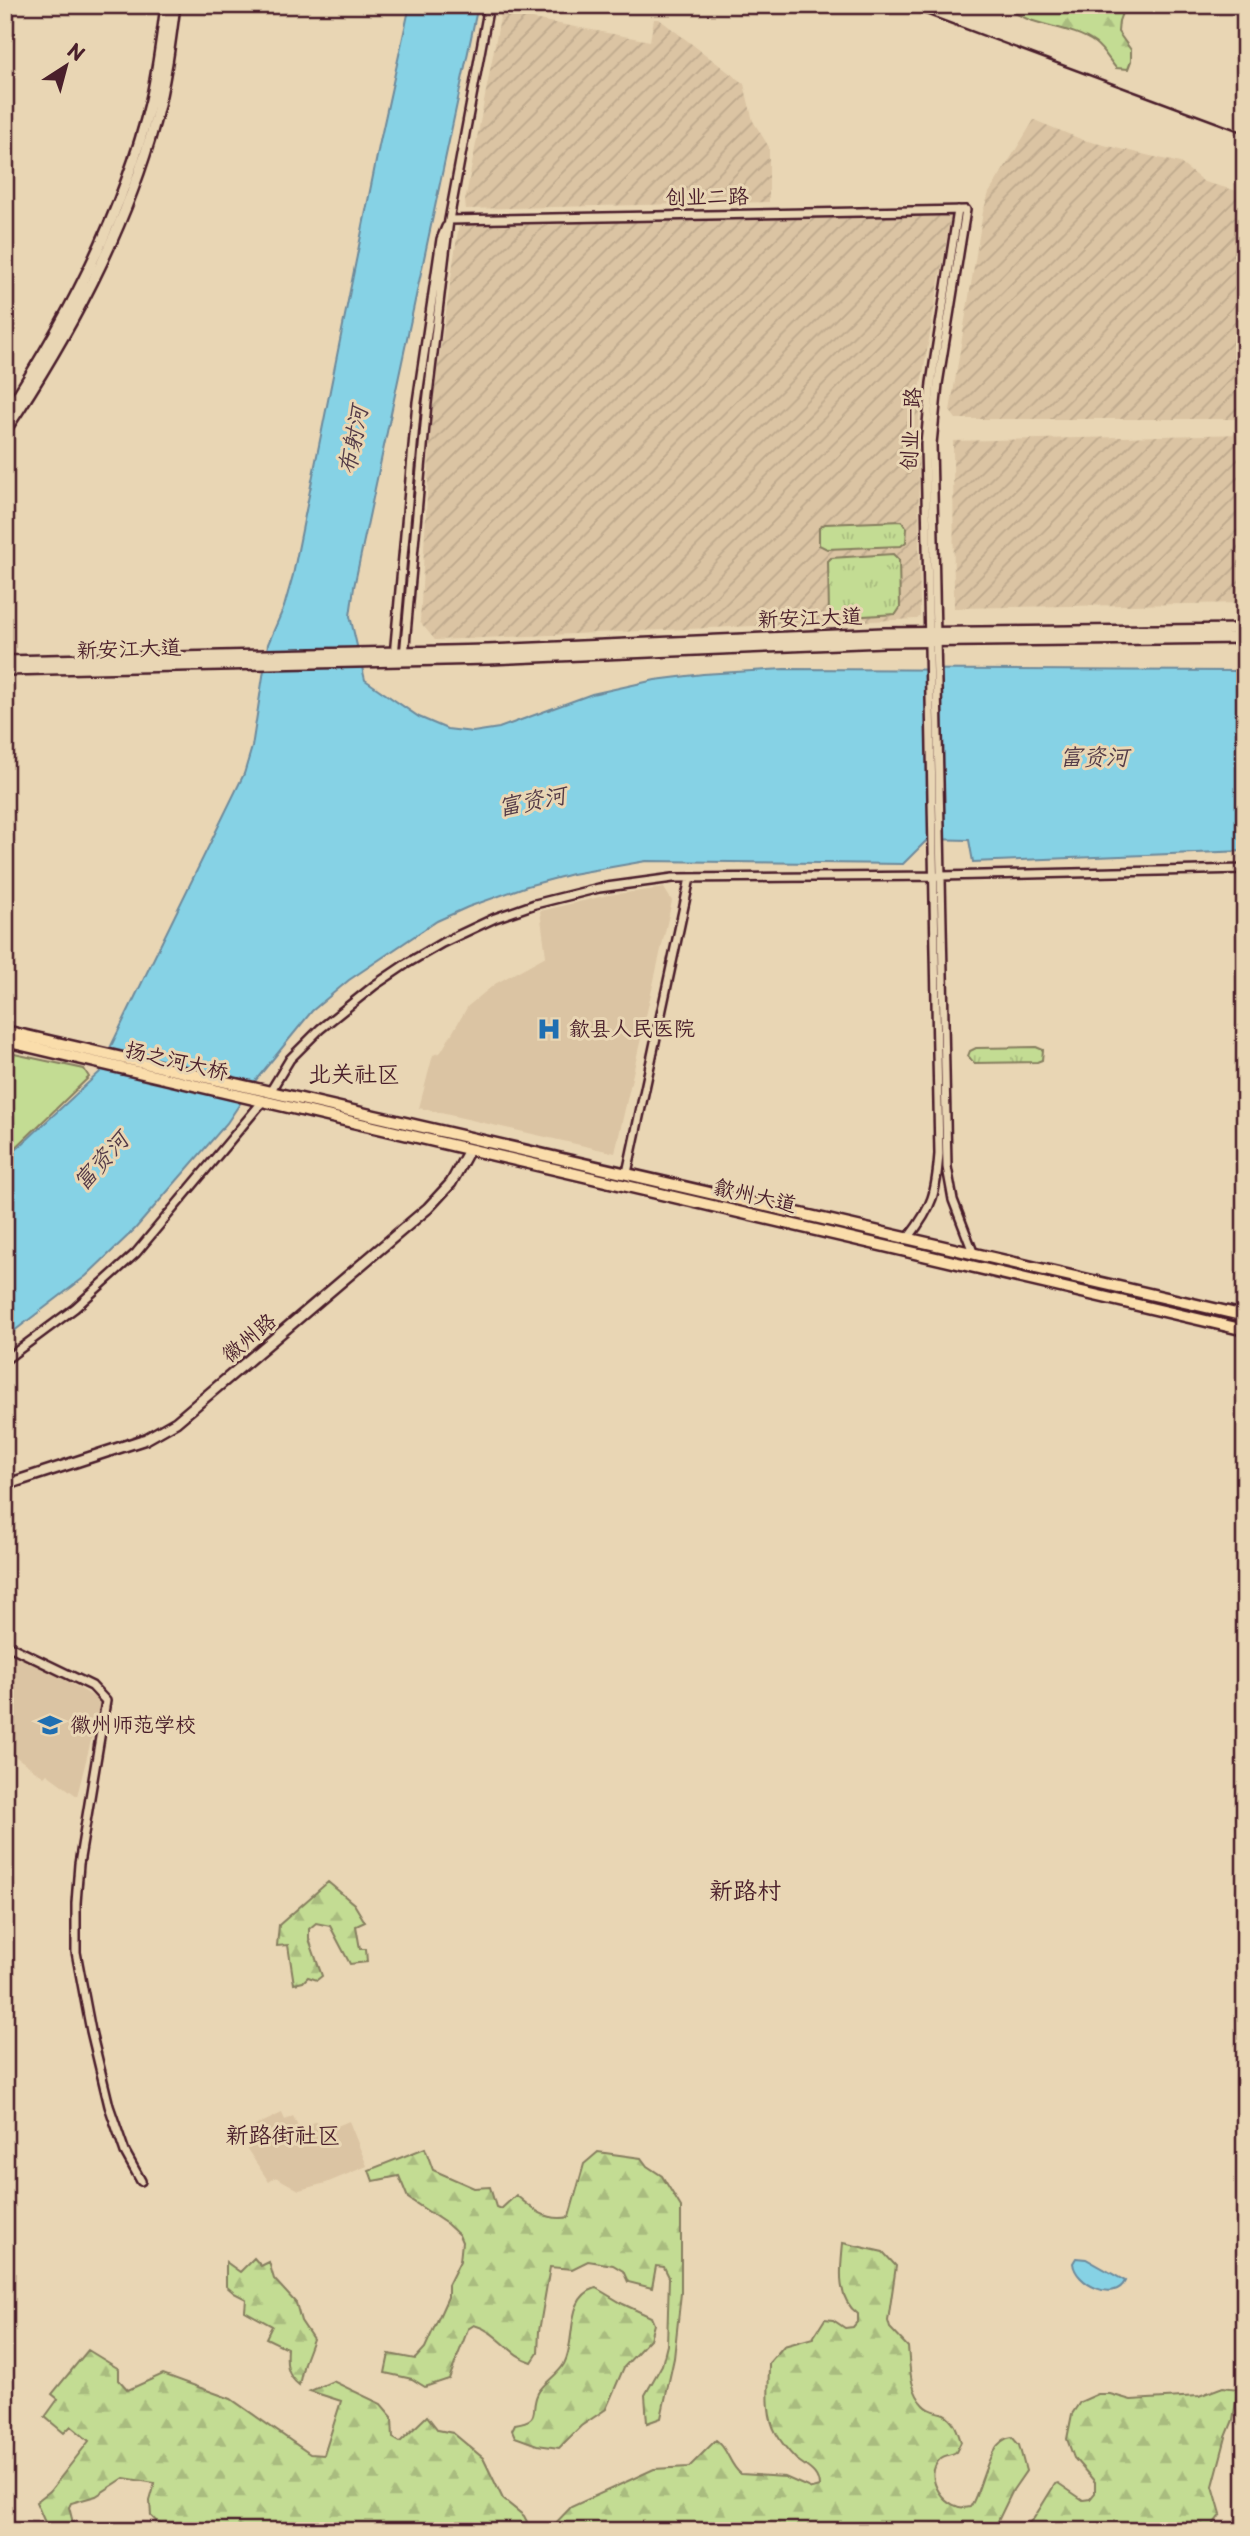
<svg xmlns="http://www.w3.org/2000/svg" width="1250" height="2536" font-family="'Playpen Sans','LXGW WenKai TC',sans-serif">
<defs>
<pattern id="industrial-furrows" width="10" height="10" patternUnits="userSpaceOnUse" patternTransform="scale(1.75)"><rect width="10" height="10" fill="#dbc4a3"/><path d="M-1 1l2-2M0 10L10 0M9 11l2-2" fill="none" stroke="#bda88c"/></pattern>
<pattern id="grass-tufts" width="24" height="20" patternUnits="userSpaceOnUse" patternTransform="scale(1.75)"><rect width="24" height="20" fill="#c3dc93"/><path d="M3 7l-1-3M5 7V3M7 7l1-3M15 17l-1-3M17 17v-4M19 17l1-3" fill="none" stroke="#a9bc7f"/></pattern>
<pattern id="forest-firs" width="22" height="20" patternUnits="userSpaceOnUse" patternTransform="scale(1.75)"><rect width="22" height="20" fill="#c3dc93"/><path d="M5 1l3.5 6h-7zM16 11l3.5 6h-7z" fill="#a9bc7f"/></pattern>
</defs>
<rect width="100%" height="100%" fill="#e9d6b4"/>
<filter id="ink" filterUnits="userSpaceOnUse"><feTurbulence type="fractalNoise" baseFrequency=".0143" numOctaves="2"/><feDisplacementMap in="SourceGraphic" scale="14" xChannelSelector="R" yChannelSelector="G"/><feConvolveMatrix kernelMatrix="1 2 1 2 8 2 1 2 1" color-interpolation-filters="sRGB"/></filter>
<g filter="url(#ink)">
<!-- built -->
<path fill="#dbc4a3" d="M664,888L672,901L615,1153L419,1108L433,1055L441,1052L468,1006L495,984L546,956L540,911L608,895Z
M5,1651L30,1659L101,1701L77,1796L47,1774L44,1777L5,1749Z
M282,2113L285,2120L293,2116L299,2129L316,2121L321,2133L349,2121L367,2166L326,2183L299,2190L276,2177L269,2182L247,2149L263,2140L255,2126Z"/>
<!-- industrial -->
<path fill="url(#industrial-furrows)" d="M501,13L650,41L654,19H659L744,84L753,121L769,147V202L466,209L465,201Z
M1034,120L1083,140L1180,163L1204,182L1245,193V419H956L950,411L983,212L989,193Z
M951,215L920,390L918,436L920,616L917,619L435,640L420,622L432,406L459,224Z
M1245,434V603L954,608L953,441Z"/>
<!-- grass -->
<path fill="url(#grass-tufts)" stroke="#867e5f" stroke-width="2" d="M902,521L907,528L906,542L901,546L827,549L819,545V528L825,524Z
M893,554L899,560L900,608L896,614L832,618L829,614L828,561L831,558Z
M1036,1047L1043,1050L1042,1060L1037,1062L974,1063L968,1056L970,1051L976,1048Z"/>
<!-- forest -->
<path fill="url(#forest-firs)" stroke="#867e5f" stroke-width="2" d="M1004,5H1125L1119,21L1118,32L1131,50V61L1128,69L1116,68C1109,60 1104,50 1095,43C1068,24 1029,28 1004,5Z
M328,1882L354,1904L365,1922L356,1926L360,1949H366L367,1962L350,1964L330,1926L316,1923L309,1929V1939L322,1976L317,1980L308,1977L303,1982L294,1984L288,1945L277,1946L279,1925Z
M425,2148L433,2170L474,2188L490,2187L496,2207L501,2209L516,2195C532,2209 547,2222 569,2217L584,2164L598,2152L641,2158L647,2166L662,2176L681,2207V2293L674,2358L661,2418L647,2423L645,2395L662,2365L667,2345L669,2277L664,2267L656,2266L652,2288L628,2282L623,2271L613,2265L588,2261L572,2269L550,2267L539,2331L538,2353L532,2362C509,2356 498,2331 474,2325L468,2329L449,2379L425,2387L412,2379L385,2373L389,2354L415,2359L425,2348L448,2297V2285L460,2261L462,2242L459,2235L447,2224L408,2198L399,2176L373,2181L369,2170Z
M843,2243L883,2252L896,2266L888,2321L890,2328L908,2347C910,2366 909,2390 924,2405C930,2412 936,2411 944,2414C954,2419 958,2432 961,2442L956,2452C951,2455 945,2455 941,2458C920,2477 947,2513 970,2507C982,2492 987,2439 1012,2437L1019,2445L1026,2471L1013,2490L998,2521L990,2531H548L571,2507L654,2469L689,2467L716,2440C728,2448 729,2465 741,2474L785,2477L812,2489L819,2487C819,2472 807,2468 796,2459C789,2452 781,2442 776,2433C765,2414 769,2385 769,2363L784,2346L813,2338L825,2319L833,2320L845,2328L853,2327L858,2321V2314C835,2297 841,2267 843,2243Z
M254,2258L261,2266L269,2262L274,2279L296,2303L301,2321L313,2339L304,2363L299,2385C286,2375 286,2363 287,2348L266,2338L272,2326L245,2311L246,2299L234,2293L226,2286V2262L240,2272Z
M596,2288L623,2304L651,2317L654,2324L650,2339L624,2367L606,2409L581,2426L559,2448L537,2445L515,2437L512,2430L515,2424C543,2420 529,2410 538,2393C544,2382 557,2376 564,2364C577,2340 564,2298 596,2288Z
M88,2350L119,2369V2380L128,2390L163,2374L231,2399L310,2454L324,2455L341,2401L310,2391L333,2381L381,2404L392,2417L393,2438L400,2442L427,2416L438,2430L453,2433L483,2458L503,2499L524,2516L532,2531H178L156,2521L151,2516L150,2501L155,2483L124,2478L96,2496L71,2503L69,2507L75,2531H42L47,2527L36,2502L50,2491L89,2441L71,2426L64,2433L45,2417L58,2399L52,2394Z
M1223,2387L1238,2389L1233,2420L1226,2437L1213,2486L1221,2514L1208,2531H1020L1034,2518L1055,2484L1058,2483L1083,2500L1090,2499L1095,2493V2482L1074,2458L1067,2439L1072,2414L1080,2402L1098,2394H1110L1131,2400L1199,2396Z"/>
<!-- park -->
<path fill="#c3dc93" stroke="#867e5f" stroke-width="2" d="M5,1052L84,1069L89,1077L5,1158Z"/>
<!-- water -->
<path fill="#86d2e5" stroke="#6e8a9b" stroke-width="2" d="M410,5H478L354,587L350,616L365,680L419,717L447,729L473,732L499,728L592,694L655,680L703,674L784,669L1245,671V851L973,862L969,840L928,839L903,864L646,861L572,874L527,886L468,907L437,921L349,980L312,1011L255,1081L227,1123L135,1229L86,1276L5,1338V1160L100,1072L111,1051L110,1048L244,774L252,747L268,644L284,607L293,575L379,146Z
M1076,2258L1086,2259L1125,2281C1115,2303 1075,2284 1073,2263Z"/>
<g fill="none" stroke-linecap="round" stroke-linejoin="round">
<!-- tertiary casing -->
<g stroke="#4a1f2b" stroke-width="12">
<path id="tertiary" d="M449,220L966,210L938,384L932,444L947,1167L953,1200L973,1252
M394,656L417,402L441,239L446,227
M404,656L427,403L449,220L489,5
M270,1092L290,1059L320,1029L375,985L406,964L442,943L495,918L535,904L599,888L673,878L941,876L1245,869
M627,1173L690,878
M909,1237C933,1206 936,1193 939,1154L925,444L931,383L958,210
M5,1360L75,1308L136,1253L263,1101
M5,1644L92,1686L106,1701L79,1864L76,1903V1952L91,2031L109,2106L125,2152L141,2181"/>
</g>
<!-- secondary casing -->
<g stroke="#4a1f2b" stroke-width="14">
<path id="secondary" d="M5,415C68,319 124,212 151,100C158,69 162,37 166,5
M5,431C68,336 125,232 155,121C165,83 170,44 175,5
M5,661L488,650L884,633L1245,629
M5,670L489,659L884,642L1245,638
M5,1485L146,1439L176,1422L428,1208L451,1183L469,1150"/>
</g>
<!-- trunk casing -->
<g stroke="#4a1f2b" stroke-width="15">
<path id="trunk" d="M5,1031L1245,1316
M5,1041L1245,1330"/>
</g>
<!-- tertiary -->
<use href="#tertiary" stroke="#e9d6b4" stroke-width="7"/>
<!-- secondary -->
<use href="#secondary" stroke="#e9d6b4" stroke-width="9"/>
<!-- trunk -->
<use href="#trunk" stroke="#faddab" stroke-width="10"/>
<!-- rail -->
<path stroke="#4a1f2b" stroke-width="2.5" d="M901,5L1245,133"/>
</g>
</g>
<!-- icons -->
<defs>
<g id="hospital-bare" transform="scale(1.89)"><path d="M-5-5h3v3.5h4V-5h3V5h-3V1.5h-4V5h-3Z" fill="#1f6fb2" stroke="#e9d6b4" stroke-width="2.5" paint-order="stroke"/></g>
<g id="school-bare" transform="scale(1.89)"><path d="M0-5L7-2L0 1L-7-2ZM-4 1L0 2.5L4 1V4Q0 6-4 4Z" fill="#1f6fb2" stroke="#e9d6b4" stroke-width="2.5" paint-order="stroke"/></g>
</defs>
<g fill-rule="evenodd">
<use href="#hospital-bare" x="549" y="1029"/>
<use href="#school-bare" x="50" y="1725"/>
</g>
<g text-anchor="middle" stroke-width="6" stroke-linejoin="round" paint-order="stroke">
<!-- street labels -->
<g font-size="21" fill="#4a1f2b" stroke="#e9d6b4">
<text transform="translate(707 197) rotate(-1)" y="7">创业二路</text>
<text transform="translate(911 429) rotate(-87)" y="7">创业一路</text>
<text transform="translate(810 618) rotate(-2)" y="7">新安江大道</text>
<text transform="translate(129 649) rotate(-2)" y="7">新安江大道</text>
<text transform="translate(177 1061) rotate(13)" y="7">扬之河大桥</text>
<text transform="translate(755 1196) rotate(13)" y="7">歙州大道</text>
<text transform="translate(249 1338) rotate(-40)" y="7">徽州路</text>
</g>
<!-- poi labels -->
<g font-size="21" fill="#4a1f2b" stroke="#e9d6b4" text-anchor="start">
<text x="569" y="1036">歙县人民医院</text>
<text x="70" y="1732">徽州师范学校</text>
</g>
<!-- water labels -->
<g font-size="23" font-style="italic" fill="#533a47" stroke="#e9d6b4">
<text transform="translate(353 440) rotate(-79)" y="8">布射河</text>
<text x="1094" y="765">富资河</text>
<text transform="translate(532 801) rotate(-11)" y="8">富资河</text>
<text transform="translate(101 1161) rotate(-48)" y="8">富资河</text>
</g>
<!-- neighbourhood labels -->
<g font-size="23" fill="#4a1f2b" stroke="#e9d6b4">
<text x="354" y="1082">北关社区</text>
<text x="283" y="2143">新路街社区</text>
</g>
<!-- quarter labels -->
<g font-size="24" fill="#4a1f2b" stroke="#e9d6b4">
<text x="745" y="1899">新路村</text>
</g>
</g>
<!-- margin -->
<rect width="1250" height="2536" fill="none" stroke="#e9d6b4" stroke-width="28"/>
<rect x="14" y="14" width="1222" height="2508" fill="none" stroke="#4a1f2b" stroke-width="2.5" filter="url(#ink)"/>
<!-- north arrow -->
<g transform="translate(66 66) rotate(36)" stroke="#e9d6b4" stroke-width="5" paint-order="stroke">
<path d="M0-5L12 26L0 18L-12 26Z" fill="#4a1f2b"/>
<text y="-10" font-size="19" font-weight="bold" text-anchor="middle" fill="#4a1f2b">N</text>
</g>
</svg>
